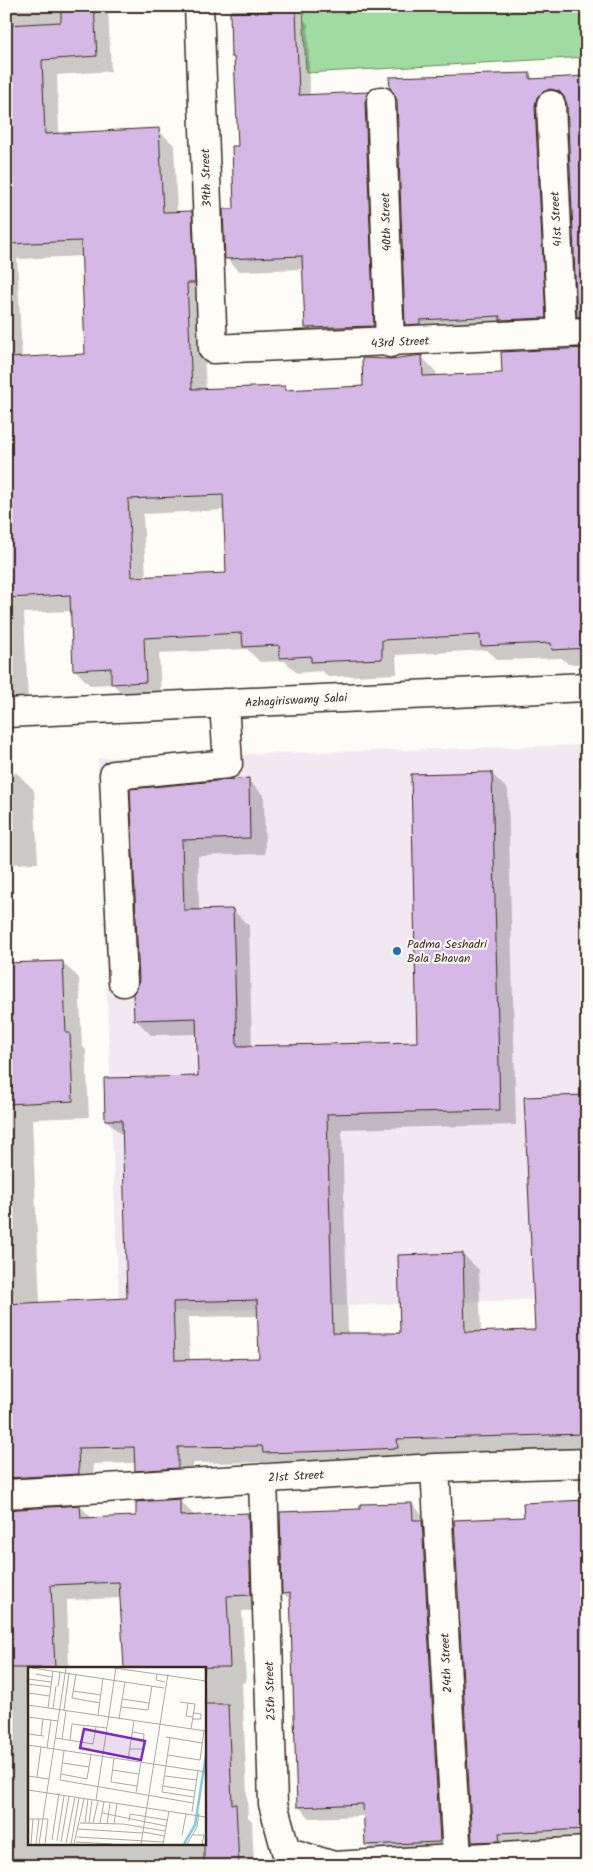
<svg xmlns="http://www.w3.org/2000/svg" width="593" height="1872" font-family="Kalam,sans-serif">
<rect width="100%" height="100%" fill="#fdfcf7"/>
<filter id="ink" filterUnits="userSpaceOnUse"><feTurbulence type="fractalNoise" baseFrequency=".02" numOctaves="2"/><feDisplacementMap in="SourceGraphic" scale="10" xChannelSelector="R" yChannelSelector="G"/><feConvolveMatrix kernelMatrix="1 2 1 2 8 2 1 2 1" color-interpolation-filters="sRGB"/></filter>
<g filter="url(#ink)">
<!-- built -->
<path fill="#f1e8f2" d="M587,745V1298L119,1313L98,758Z"/>
<!-- green -->
<path fill="#a0dca2" stroke="#6e8360" d="M303,6H587V57L306,73Z"/>
<!-- shadow -->
<path fill="#0003" fill-rule="evenodd" d="M6,6H108L111,71L57,75L59,134L158,130L174,145L177,213L191,212L207,228L201,298L206,390L284,387L289,391L364,387L391,360L421,356L436,372L437,377L504,374L587,349V664H568L562,658L498,660L487,650L396,655L397,674L328,677L322,671L297,673L285,661L260,662L247,649L159,653L161,697L128,699L113,684L90,685L75,670L72,611L24,613L28,704L6,705ZM83,256L86,355L22,358L17,259ZM225,510L228,574L146,578L143,514Z
M231,6H304V20L308,24L310,95L368,93L381,106L386,338L319,340L307,327L304,269L239,271L226,258L235,210L239,147Z
M529,74L535,80L587,77V325L578,316L568,105L566,104L558,107L560,333L422,340L406,324Z
M17,773L34,790L38,863L6,864V774Z
M492,774L508,790L516,1125L342,1129L348,1334H401L463,1254L479,1270L481,1333L536,1332L587,1097V1450L413,1454V1464L280,1468L274,1462L193,1463L194,1484L152,1486L136,1470V1463L93,1464L95,1490L8,1503L6,1511L80,1506L93,1519L137,1517L179,1500L195,1516L248,1514L264,1531L266,1610L242,1611L246,1682L242,1683L248,1817L252,1821L254,1866H6V964L62,962L79,978L82,1046L86,1050L89,1117L32,1119L40,1303L128,1299L123,1136L106,1120L199,1077L198,1034L151,1035L135,1019L140,982L132,790L248,780L264,796L265,854L198,856L199,911L233,910L249,926L252,1047L419,1044ZM259,1316L261,1359L190,1361L188,1317ZM121,1598L125,1668H204V1843H29V1668H69L67,1600Z
M587,1501V1845L489,1858L473,1842L525,1518Z
M412,1504L424,1516L452,1856L379,1857L366,1844L365,1816L310,1818L298,1806L291,1601L283,1593L361,1510Z"/>
<!-- building -->
<path fill="#d6b8e6" stroke="#3b2a1e" fill-rule="evenodd" d="M61,6H94L97,56L42,60L45,134L159,128L163,212L192,211L195,283H187L192,389L285,386V390L363,386L362,358L391,359L422,355L423,376L502,373L501,352L587,348V648L552,650L551,643L481,646L480,635L382,640V659L311,662V656L280,658L279,645L243,647L242,633L144,638L146,682L111,684V668L73,670L70,595L6,598V358L85,354L81,241L6,244V25L61,22ZM223,495L226,573L132,577L128,499Z
M296,10L299,95L369,92L365,102L374,326L305,328L302,256L225,259L223,209H234L232,146H238L234,57H231L230,12Z
M530,73V79L587,76V316L577,317L567,104L564,97L559,91L550,89L543,92L537,97L535,106L546,318L500,320V316L420,320V324L405,325L397,100L390,88L389,77Z
M492,772L500,1110L327,1114L333,1333H400L398,1255L463,1253L465,1332L535,1330L524,1097L587,1095V1434L397,1439L398,1448L331,1451L263,1453L262,1446L178,1447V1468L135,1471L134,1447L78,1448L79,1474L6,1478V1304L127,1298L122,1120H105L104,1078L198,1076L196,1018L134,1020L133,993L139,981L130,789L249,778L250,838L182,840L184,910L233,909L237,1046L417,1042L411,774ZM257,1300L259,1358L175,1360L173,1302Z
M63,961L66,1033H70L73,1101L6,1104V963Z
M180,1499V1516L248,1513L251,1595L227,1596L230,1667L124,1668L119,1582L51,1585L55,1668H6V1510L80,1505L81,1518L136,1516V1502Z
M587,1500V1829L499,1833L500,1841L472,1842L454,1520L524,1517L523,1503Z
M412,1503L413,1520H422L440,1842L365,1845L363,1804L297,1807L290,1593L282,1594L280,1512L360,1509V1504Z
M204,1704H228L232,1804H236L239,1866H204Z"/>
<g fill="none" stroke-linecap="round" stroke-linejoin="round">
<!-- minor casing -->
<g stroke="#3b2a1e" stroke-width="31">
<path id="minor" d="M199,6L213,349L587,332
M381,101L390,343
M551,105L562,333
M6,713L587,687
M123,982L114,775L228,764L224,703
M435,1468L457,1858
M263,1478L273,1804L286,1851L334,1866L587,1851
M6,1494L435,1468L587,1463"/>
</g>
<!-- minor -->
<use href="#minor" stroke="#fdfcf7" stroke-width="28"/>
</g>
</g>
<!-- markers -->
<circle fill="#1f6fb2" stroke="#fdfcf7" stroke-width="2" cx="397" cy="951" r="5"/>
<g text-anchor="middle" stroke-width="4" stroke-linejoin="round" paint-order="stroke">
<!-- street labels -->
<g font-size="12" fill="#3b2a1e" stroke="#fdfcf7">
<text transform="translate(206 178) rotate(-92)" y="4">39th Street</text>
<text transform="translate(556 219) rotate(-93)" y="4">41st Street</text>
<text transform="translate(386 222) rotate(-92)" y="4">40th Street</text>
<text transform="translate(400 342) rotate(-3)" y="4">43rd Street</text>
<text transform="translate(296 700) rotate(-3)" y="4">Azhagiriswamy Salai</text>
<text transform="translate(296 1476) rotate(-3)" y="4">21st Street</text>
<text transform="translate(446 1663) rotate(-93)" y="4">24th Street</text>
<text transform="translate(270 1691) rotate(-92)" y="4">25th Street</text>
</g>
<!-- poi labels -->
<g font-size="12" fill="#3b2a1e" stroke="#fdfcf7" text-anchor="start">
<text x="407" y="948">Padma Seshadri<tspan x="407" dy="14">Bala Bhavan</tspan></text>
</g>
</g>
<!-- overview -->
<g transform="translate(28 1667)">
<rect width="178" height="178" fill="#fdfcf7"/>
<path fill="none" stroke="#81cae1" stroke-width="2.5" d="M156,177L167,158L178,88"/>
<path fill="none" stroke="#afa8a0" stroke-width="1" d="M4,1L136,21M86,1L178,14M177,1L178,27M8,7L24,10M48,7L44,31L72,36M129,7L128,13L137,15M0,12L23,15M0,17L23,20M30,20L32,4M45,24L73,28M0,26L22,29M94,32L121,36M152,35L167,37L163,62M160,36L158,49L165,50M0,38L178,64M93,40L120,43L124,19M20,41L25,4M25,42L28,19M36,43L41,6M70,48L75,11M0,50L30,54M91,52L97,15M165,52H173V47L165,46M0,67L16,69M13,69L15,52M138,70L174,76M28,71L65,77L68,60M142,71L134,125L166,130M34,72L38,44M42,73L44,57L79,61M0,78L178,105M19,81L23,53M102,82H115L116,67L104,65M140,88L172,93L176,64M86,91L83,115L109,119M100,93L106,54M35,96L61,100M84,103L111,107M33,107L59,112L63,88M0,109L21,112M137,109L169,113M9,110L13,80M32,113L165,136M32,113L36,84M135,119L167,124M0,123L178,150M108,126L113,95M68,133L88,1M164,145L170,103M74,146L138,159M0,152H20L17,177M101,154L102,147L139,153M52,156L95,157L137,164M57,156L60,132M61,156L64,133M65,156L70,134M72,156L76,135M79,157L82,136M86,157L89,137M50,162L115,166M115,165L136,169M154,168L158,147M165,168H176L174,177M49,170L135,175M24,173L31,126M29,174L36,129M33,175L41,129M48,175L84,177M38,176L47,130M3,177L5,152M8,177L11,152M11,177L38,1M43,177L51,131M46,177L56,132M113,177L140,7M135,177L141,144M159,177L169,160L171,146"/>
<path fill="#7b2cbf" fill-opacity="0.15" stroke="#7b2cbf" stroke-width="2.5" d="M56,62L117,74L113,93L52,81Z"/>
<rect width="178" height="178" fill="none" stroke="#3b2a1e" stroke-width="2.5"/>
</g>
<!-- margin -->
<rect width="593" height="1872" fill="none" stroke="#fdfcf7" stroke-width="25"/>
<rect x="12" y="12" width="568" height="1847" fill="none" stroke="#3b2a1e" stroke-width="2" filter="url(#ink)"/>
</svg>
